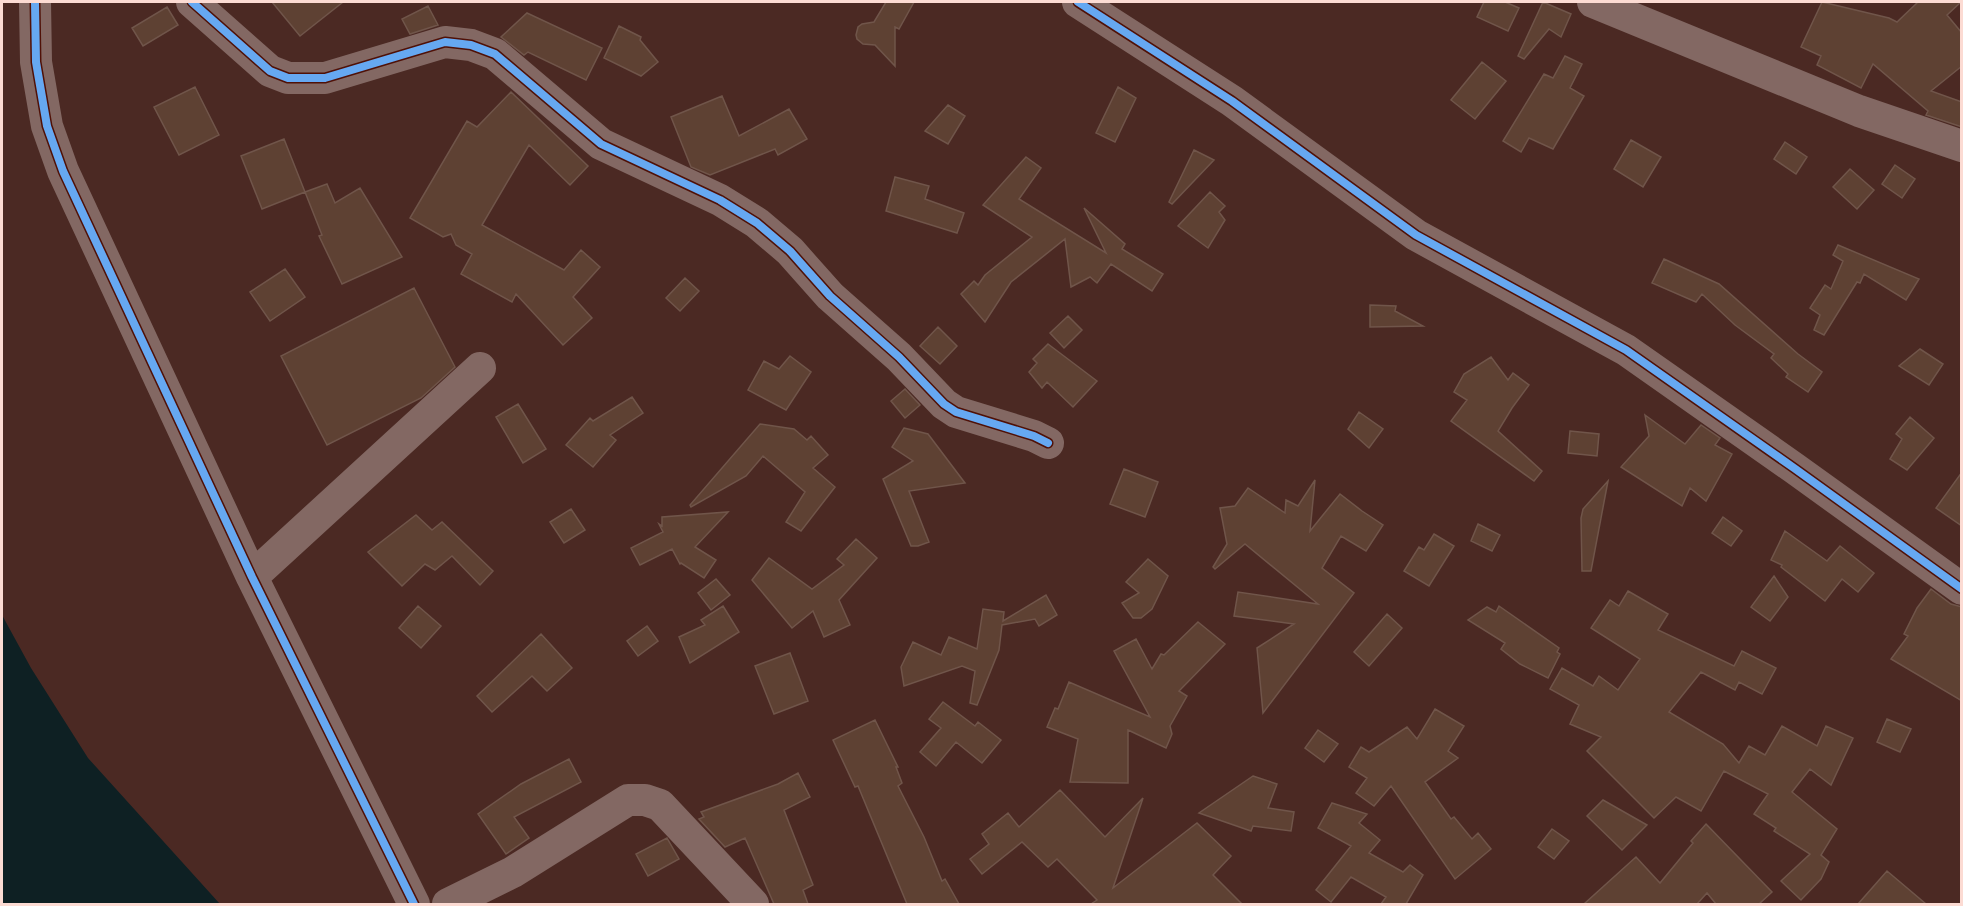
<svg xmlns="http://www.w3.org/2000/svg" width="1963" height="906" font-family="Raleway,sans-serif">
<rect width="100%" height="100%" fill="#4b2923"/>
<!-- water -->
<path fill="#0e2023" d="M2,615L31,668L88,758L220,904H2Z"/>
<!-- building -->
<path fill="#5e4133" stroke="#70554a" stroke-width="1.5" d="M272,2H343L300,36Z
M886,2H914L899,29L895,27V66L875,45L863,44L857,39L856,35L858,27L862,24L874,22Z
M1484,2H1505L1519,8L1508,31L1477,17Z
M1543,2L1571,14L1561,37L1549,29L1524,59L1518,56Z
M1822,2L1889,18L1897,22L1918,2H1961L1947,15L1962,33V66L1931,91L1962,102V127L1926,115L1928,111L1873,64L1861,88L1817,65L1821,56L1801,47Z
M428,6L438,25L410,34L402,19Z
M167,7L178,25L143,46L132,28Z
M527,13L602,48L586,80L528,52L524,55L501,37Z
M619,26L641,37L640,40L658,62L641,76L604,58Z
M1565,56L1582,64L1570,88L1584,96L1553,149L1529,138L1521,152L1503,141L1544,74L1553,78Z
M1482,62L1506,81L1475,119L1451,100Z
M195,87L219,135L179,155L154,107Z
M1118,87L1136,98L1115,142L1096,133Z
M511,92L588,166L570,185L529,145L482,225L564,270L581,250L600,267L573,297L592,318L563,345L516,294L512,302L461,274L472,254L456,245L451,234L443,237L410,218L467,121L477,127Z
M722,96L739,136L789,109L807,139L778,155L775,149L710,175L691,167L671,117Z
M948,105L965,116L948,144L925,131Z
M284,139L305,192L262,209L241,156Z
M1631,140L1661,157L1643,187L1614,169Z
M1785,142L1807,157L1796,174L1774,159Z
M1194,150L1214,160L1172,204L1169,202Z
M1026,157L1041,168L1019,199L1106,253L1084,208L1125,244L1122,249L1163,274L1152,291L1111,264L1097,283L1090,277L1071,287L1065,239L1011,282L985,322L961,294L974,281L978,285L985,275L1032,237L983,205Z
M1895,165L1915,179L1902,198L1882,184Z
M1850,169L1874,190L1857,209L1833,187Z
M895,177L929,186L925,199L964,213L957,233L886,211Z
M327,184L335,203L360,188L402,257L342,284L319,236L322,235L305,192Z
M1210,192L1225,206L1219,212L1225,220L1208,248L1178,226Z
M1838,245L1919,279L1906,300L1864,274L1860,283L1857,282L1824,335L1814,330L1820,315L1810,308L1825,285L1831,289L1843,261L1833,255Z
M1664,259L1719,284L1798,354L1822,372L1808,392L1786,377L1788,374L1771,358L1774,354L1735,325L1702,294L1696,302L1652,283Z
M285,269L305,297L270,321L250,292Z
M685,278L699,291L680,311L666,298Z
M414,288L455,367L421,398L327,445L281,356Z
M1370,305L1396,306L1395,311L1423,326L1370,327Z
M1068,316L1082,330L1064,348L1050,333Z
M938,327L957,346L940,364L920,346Z
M1048,344L1097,381L1073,407L1047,382L1042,388L1029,372L1037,363L1033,359Z
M1920,349L1943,364L1929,385L1899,366Z
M790,356L811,372L786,410L748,390L764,361L779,369Z
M1491,357L1508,380L1513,373L1529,385L1512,408L1498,431L1542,471L1534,481L1451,421L1467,400L1454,392L1464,374Z
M905,389L920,405L905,418L891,401Z
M632,397L643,413L610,435L616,440L593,467L566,445L590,418L593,421Z
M518,404L546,449L523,463L496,417Z
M1359,412L1383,429L1369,448L1348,429Z
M1645,415L1685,444L1701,425L1720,438L1715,445L1732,454L1706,501L1690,488L1682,506L1621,467L1649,436Z
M1910,417L1934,438L1907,470L1890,459L1902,439L1896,434Z
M760,424L794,429L807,440L811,436L828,455L813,468L835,487L801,531L786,522L805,492L763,456L746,476L691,507L690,505Z
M904,428L928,434L965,483L909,491L929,542L918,546H911L883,479L913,461L892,447Z
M1570,431L1599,434L1597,456L1568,453Z
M1124,469L1158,482L1145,517L1110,504Z
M1962,472V526L1936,508Z
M1315,480L1310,531L1340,494L1362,511L1383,525L1366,551L1341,536L1322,568L1354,593L1263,713L1257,648L1294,624L1234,616L1238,592L1318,604L1245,544L1215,569L1213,567L1227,544L1220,508L1235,506L1248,488L1285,513L1286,500L1298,506Z
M1608,481L1591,571H1582L1581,518L1583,509Z
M571,509L585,530L564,543L550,522Z
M728,512L695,547L716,560L704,578L681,563L680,564L672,549L640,565L631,548L663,532L659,524L662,526V517Z
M416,515L432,530L442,522L493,571L480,585L452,556L435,570L425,564L402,586L368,552Z
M1723,517L1742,531L1731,546L1712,533Z
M1478,524L1500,535L1492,551L1471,541Z
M1785,531L1827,561L1840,546L1874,573L1858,592L1842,579L1825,601L1781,567L1782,565L1771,560Z
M1434,534L1454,546L1429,586L1404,571L1419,547L1424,550Z
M856,539L877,558L839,600L850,625L824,637L813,611L792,628L752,580L769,558L812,589L844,565L837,559Z
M1148,559L1168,576L1152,609L1141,618H1133L1122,603L1139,593L1126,582Z
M1774,576L1788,597L1770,621L1751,607Z
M716,579L730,595L711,610L698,593Z
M1931,589L1951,604L1962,607V701L1891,659L1908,636L1904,634L1917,608Z
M1628,591L1668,614L1658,630L1734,666L1742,651L1776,668L1762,694L1739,682L1735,690L1701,672L1669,712L1723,744L1739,763L1749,746L1765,755L1782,726L1817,746L1826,726L1853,738L1831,785L1810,769L1792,792L1837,829L1821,855L1829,862L1821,879L1801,900L1781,881L1810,854L1774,831L1776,828L1754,814L1768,794L1724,771L1701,811L1676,797L1654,818L1587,751L1601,737L1570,724L1579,705L1550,689L1562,668L1593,686L1599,676L1618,690L1640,659L1591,628L1610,600L1619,606Z
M1046,595L1057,615L1039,626L1035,619L1002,625L999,650L977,705L970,703L975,671L962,666L904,686L901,667L913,642L941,655L949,637L977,649L983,609L1004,612L1003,621Z
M418,606L441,626L421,648L399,628Z
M723,606L739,632L690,663L679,637L705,625L701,620Z
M1499,606L1559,648L1557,652L1560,654L1548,678L1520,664L1501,649L1505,643L1468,620L1487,607L1496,612Z
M1387,614L1402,628L1369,666L1354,652Z
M1198,622L1225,644L1179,691L1187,696L1170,726L1172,734L1166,748L1128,730V783L1070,782L1078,739L1047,727L1055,708L1058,709L1069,682L1150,717L1114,651L1136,639L1152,669L1161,654L1164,655Z
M647,626L658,641L638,656L627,641Z
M541,634L572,668L547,691L532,676L492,712L477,696Z
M790,653L808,701L774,714L755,666Z
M943,702L975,726L978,722L1001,740L982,763L956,742L936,766L920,752L941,728L929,719Z
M1435,709L1464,726L1448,751L1458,758L1425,782L1451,819L1454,817L1472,839L1478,833L1491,849L1455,879L1391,786L1374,806L1356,793L1367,778L1349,767L1361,747L1369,752L1407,727L1417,739Z
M1887,719L1911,729L1900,752L1877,742Z
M875,720L898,767H896L902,783L898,786L924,837L942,881L945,879L959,904H907L858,786L855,787L833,740Z
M1318,730L1338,744L1324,762L1305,748Z
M569,759L581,782L514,817L529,838L506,854L478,814L521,784Z
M798,773L810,797L784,810L813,885L803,890L808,904H774L745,838L725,847L699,819L704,817L701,812L778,784Z
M1253,776L1277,784L1268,808L1294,812L1291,831L1253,826L1251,831L1199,813Z
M1060,790L1105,837L1143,798L1113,888L1197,823L1231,856L1213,875L1242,904H1091L1097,900L1057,859L1048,867L1022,842L982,874L970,859L989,844L982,834L1008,813L1019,827Z
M1603,800L1647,825L1622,850L1587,816Z
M1332,803L1367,814L1359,823L1380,840L1369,853L1403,872L1410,865L1423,875L1406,904H1381L1386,897L1351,877L1331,902L1316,890L1351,846L1318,828Z
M1706,824L1772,892L1759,904H1716L1707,893L1697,904H1584L1636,857L1660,883L1693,843L1691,841Z
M1552,829L1569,841L1554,859L1538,847Z
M667,838L679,859L648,876L636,854Z
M1887,871L1926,904H1858Z"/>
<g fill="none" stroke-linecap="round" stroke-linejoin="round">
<!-- minor -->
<path stroke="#836863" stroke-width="32" d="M35,2L36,62L47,126L63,171L252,577L414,904
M192,2L270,71L288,78H325L445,42L471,45L495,54L601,144L720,200L757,223L790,251L830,296L899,357L944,404L956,412L1034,436L1048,443
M1078,2L1232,101L1416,235L1626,350L1794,468L1962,589
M1593,2L1859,111L1962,146
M252,577L480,368
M448,904L513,872L628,800H645L660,805L753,904"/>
<!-- cycleway casing -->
<g stroke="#501107" stroke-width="11">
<path id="cycleway" d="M35,2L36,62L47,126L63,171L252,577L414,904
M192,2L270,71L288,78H325L445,42L471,45L495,54L601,144L720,200L757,223L790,251L830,296L899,357L944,404L956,412L1034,436L1048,443
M1078,2L1232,101L1416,235L1626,350L1794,468L1962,589"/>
</g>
<!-- cycleway -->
<use href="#cycleway" stroke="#66a8f1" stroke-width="8"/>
</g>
<!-- border -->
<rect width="1963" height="906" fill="none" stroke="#fcdbd3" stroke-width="6"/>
</svg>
